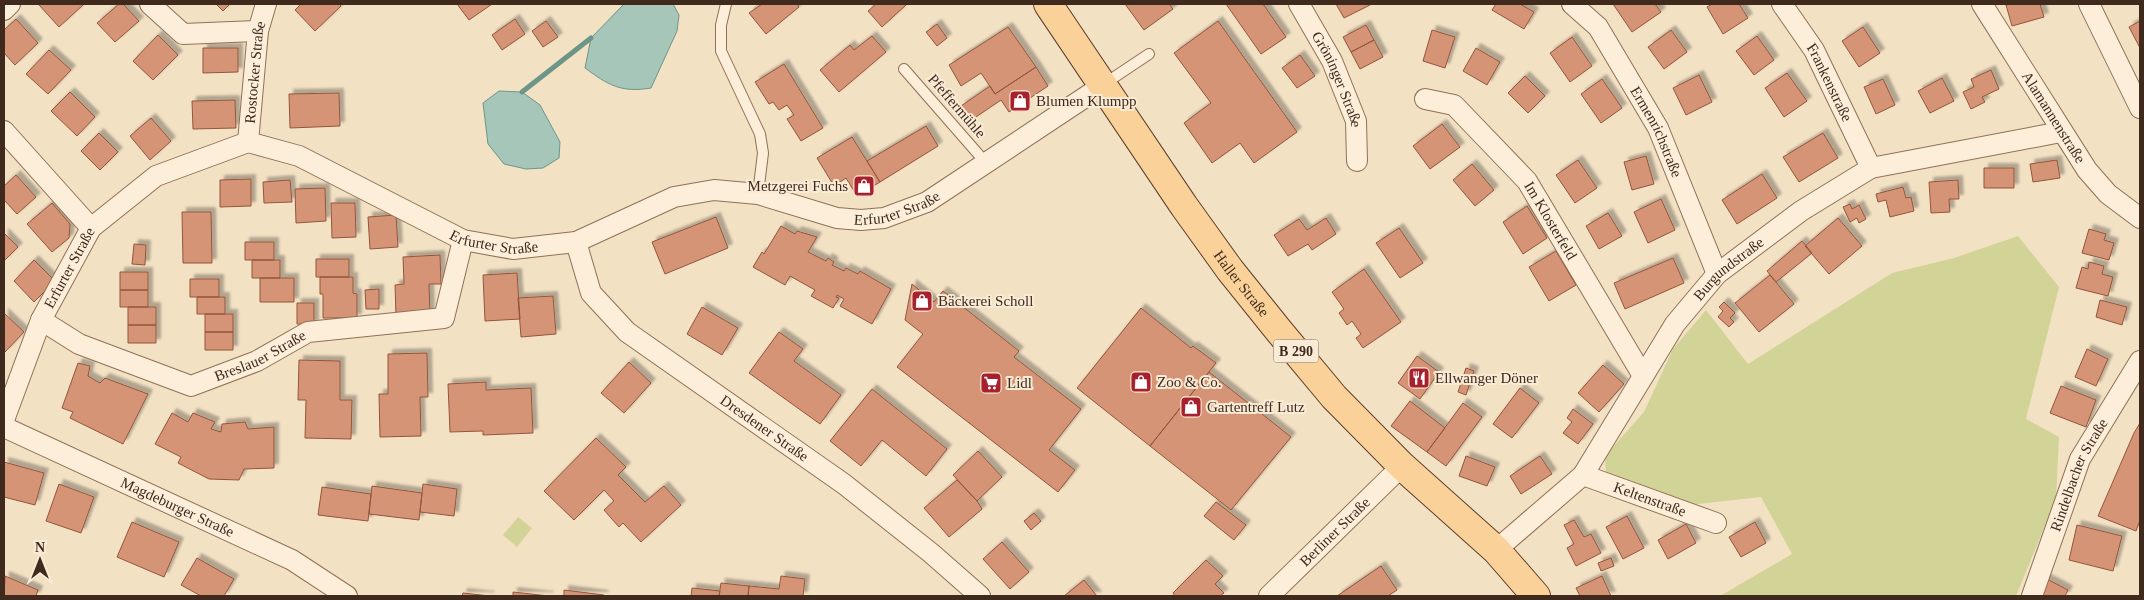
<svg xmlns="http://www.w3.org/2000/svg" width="2144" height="600" font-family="'Times New Roman',serif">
<defs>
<filter id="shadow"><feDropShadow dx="4.5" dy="-4.5" stdDeviation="1" flood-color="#0004"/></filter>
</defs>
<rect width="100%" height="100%" fill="#f3e1c4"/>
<!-- green -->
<path fill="#d2d396" d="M2018,236L2059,287L2026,419L2059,437L2056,499L2016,596H1720L1792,554L1761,497L1689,505L1606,475L1605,456L1644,412L1673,349L1706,310L1748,364L1892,273L1954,258Z
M518,517L532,528L517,547L503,535Z"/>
<!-- water -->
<path fill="#a6c6ba" stroke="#6c9687" d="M624,4H673L679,15L677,31L651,88C621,93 608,85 585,68L591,38Z
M499,91L522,92L540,105L560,142L559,158L543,168L526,169L504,164L488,144L483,103Z"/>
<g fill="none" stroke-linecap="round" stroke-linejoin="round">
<!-- stream -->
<path stroke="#6c9687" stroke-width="5" d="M522,92L591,38"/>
</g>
<!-- building -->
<path fill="#d69476" stroke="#93553b" filter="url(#shadow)" d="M40,4H83V5L59,27L39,5Z
M119,4H123L139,21L115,42L97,23Z
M216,4H230L223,11Z
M301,4H339L341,6L315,31L295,10Z
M457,4H492L469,20Z
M762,4H797L799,7L766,34L749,13Z
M876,4H905L906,5L882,27L868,11Z
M1125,4H1169L1173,9L1144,30Z
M1226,4H1263L1286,37L1261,54Z
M1336,4H1370V5L1344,18Z
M1496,4H1520L1534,12L1524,29L1492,10Z
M1613,4H1655L1661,12L1632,32Z
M1712,4H1739L1748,18L1723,34L1707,7Z
M2011,4H2040L2044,17L2012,26L2006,5Z
M16,19L38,43L15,65L4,53V30Z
M515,19L525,34L502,50L492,35Z
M546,21L558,37L543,47L532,31Z
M1218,21L1297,132L1254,163L1240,143L1212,163L1184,123L1211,103L1174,53Z
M2140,21V48L2129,27Z
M937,24L947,38L937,46L926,32Z
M1366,25L1374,40L1351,52L1343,37Z
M1008,27L1036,67L995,94L981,73L961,86L949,65Z
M1863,27L1880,53L1859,67L1842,41Z
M1432,30L1455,37L1445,68L1423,61Z
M1671,30L1687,52L1664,69L1648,47Z
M158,35L178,55L153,80L133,61Z
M872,36L886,52L839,92L820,70L850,45L854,50Z
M1757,36L1774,60L1754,75L1736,51Z
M1572,37L1592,66L1570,82L1550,53Z
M1374,40L1383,57L1360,69L1351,52Z
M203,48H238V72L203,73Z
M1476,48L1500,62L1487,85L1463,71Z
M49,50L71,70L48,94L26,74Z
M1300,55L1315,76L1297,88L1282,68Z
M784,64L823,128L801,141L787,119L794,115L787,105L779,110L773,102L769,104L755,82Z
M1036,67L1048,86L1009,112L1001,100L970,121L961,106L990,86L995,94Z
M1991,70L1999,89L1982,97L1985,102L1971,109L1963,92L1974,87L1971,79Z
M1787,73L1807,101L1784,117L1765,88Z
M1699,75L1712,102L1686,115L1673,88Z
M1525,76L1545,96L1528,113L1508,93Z
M1942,78L1954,101L1930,113L1918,91Z
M1602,79L1622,108L1601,123L1581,94Z
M1883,79L1895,105L1876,114L1864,87Z
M70,92L95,117L77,136L51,111Z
M339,93L340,126L290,128L289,94Z
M235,100L236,128L193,129L192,101Z
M151,118L171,141L150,160L130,136Z
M1442,124L1460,147L1430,169L1413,146Z
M926,126L938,146L880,182L867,161Z
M99,133L118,152L100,170L81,151Z
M1823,133L1838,158L1799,182L1783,157Z
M852,137L880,182L857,196L846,178L834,186L817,158Z
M1646,156L1654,184L1632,190L1624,162Z
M1578,160L1597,188L1575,203L1556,175Z
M2057,160L2060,178L2033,182L2030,164Z
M1472,164L1494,190L1475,206L1453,180Z
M1984,168H2014V188H1984Z
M1762,174L1777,198L1737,224L1722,200Z
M16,175L36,197L17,214L4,200V186Z
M251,179V206L220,207V180Z
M290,180L292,202L264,203L263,182Z
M1958,180L1959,199H1949L1950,212L1931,213L1929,182Z
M1903,187L1906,198L1911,197L1914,211L1890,217L1886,200L1878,202L1876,194Z
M325,188L326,221L296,223L295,189Z
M1661,199L1675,230L1648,243L1634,212Z
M52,203L70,224L69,238L52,252L27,224Z
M331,203H355L356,237L332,238Z
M1850,204L1852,209L1859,205L1866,219L1859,223L1857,218L1850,222L1843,207Z
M1527,206L1547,238L1523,254L1503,222Z
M182,212H211L212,263H183Z
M1608,213L1622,236L1599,249L1586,226Z
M396,215L398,247L370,249L368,217Z
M716,217L728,248L665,274L652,242Z
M1326,218L1336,234L1312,250L1308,244L1288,256L1274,235L1299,219L1307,230Z
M1838,218L1862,246L1829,274L1805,246Z
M781,226L795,234L797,231L817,237L808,252L826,261L828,258L834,262L832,265L844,271L846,268L858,274L860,271L891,289L872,324L840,306L844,299L837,295L836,297L839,298L833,308L811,296L815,290L790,276L785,285L753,267L762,252L764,254Z
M1399,228L1423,263L1400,278L1376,243Z
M2089,229L2106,234L2104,240L2114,243L2109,260L2082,253Z
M4,233L18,247L4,261Z
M1802,241L1812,253L1776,282L1767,271Z
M245,242H274V260H245Z
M134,244L146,245L145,265L132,264Z
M1556,251L1576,285L1549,301L1529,267Z
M440,255L441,284H429L430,315L396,316L395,285L404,284L403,257Z
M1673,258L1684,283L1625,309L1614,283Z
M316,259H349V277H316Z
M34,260L55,281L34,302L14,281Z
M252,260H280V278H252Z
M2089,262L2104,266L2102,274L2113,277L2108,296L2076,288L2082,267L2088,269Z
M1364,269L1401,322L1363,348L1356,338L1361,334L1352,321L1347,325L1339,313L1344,309L1332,292Z
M120,272H148V290H120Z
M517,273L520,319L485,321L483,275Z
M1770,275L1794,304L1759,332L1735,303Z
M320,277H353V293L357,294V318H323V294H320Z
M260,278H294V302H260Z
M190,279H219V297H190Z
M912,284L934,302L943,291L1019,351L1014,357L1081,409L1049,450L1075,470L1058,492L897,367L923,334L905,320Z
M379,289V309H366L365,290Z
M120,290H148V307H120Z
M553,296L556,334L521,337L518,298Z
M197,297H225V314H197Z
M2100,300L2127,307L2122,325L2096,317Z
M1724,302L1735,313L1730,318L1734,322L1729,327L1718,317L1723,311L1719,307Z
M297,303H314V325L297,324Z
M128,307H156V325H128Z
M702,307L738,328L722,355L687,334Z
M1141,308L1191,348L1193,346L1216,363L1150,446L1077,388Z
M4,313L24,332L5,352L4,351Z
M205,314H233V332H205Z
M128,325H156V343H128Z
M205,332H233V350H205Z
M779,332L803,349L794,361L841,395L820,424L749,373Z
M2087,349L2108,359L2096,386L2075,377Z
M427,353L428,397H420L421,436L380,437L379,394H388V354Z
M1417,356L1439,372L1420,399L1398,383Z
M299,360L340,361V400H352L351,439L305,438L306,400H298Z
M629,362L651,383L624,413L601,393Z
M78,363L90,366L88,376L100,383L105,378L148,394L123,444L70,418L73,412L62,408Z
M1603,365L1624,384L1599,412L1578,393Z
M1466,368L1474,371L1466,395L1458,392Z
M1209,372L1291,437L1231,510L1150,446Z
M486,382V390L531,388L533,433L483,435V431L450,432L448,384Z
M2061,386L2096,400L2086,427L2050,413Z
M1520,388L1539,403L1512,438L1493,424Z
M872,389L947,449L926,476L882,440L861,466L830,441Z
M1410,401L1445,428L1427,452L1391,426Z
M1463,403L1482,417L1446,466L1427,452Z
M1573,409L1593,424L1578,444L1563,433L1572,422L1567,418Z
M172,413L188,422L193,413L215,422L211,429L221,432L222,424L245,422L248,429L274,427V468L244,469L239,480L209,479L178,463L181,457L155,444Z
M2140,423V520L2136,531L2098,516L2134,433Z
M596,438L626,467L618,475L645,502L664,486L681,505L641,542L623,523L619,527L604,510L614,501L604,490L574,520L544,491Z
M978,451L1002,477L977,501L953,475Z
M1466,456L1495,467L1487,486L1459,476Z
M1540,456L1552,474L1521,494L1510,476Z
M4,462L44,473L35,505L4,497Z
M957,480L977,501L982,509L949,537L924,508Z
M59,484L94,497L81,533L46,521Z
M423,484L457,489L454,516L420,512Z
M372,486L422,493L419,520L369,514Z
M322,487L371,494L368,521L318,515Z
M1216,502L1246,525L1234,540L1204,516Z
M1034,513L1041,521L1031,530L1024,521Z
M1627,516L1644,548L1623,559L1606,527Z
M1574,520L1584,537L1591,534L1601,553L1576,566L1567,548L1574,544L1564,525Z
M132,522L179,542L164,577L117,557Z
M1755,522L1766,543L1741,557L1729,537Z
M1686,524L1696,543L1668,559L1658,540Z
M2077,525L2122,536L2113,571L2069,560Z
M1002,542L1029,572L1010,589L983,559Z
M197,558L234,579L224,596H201L181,585Z
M1611,558L1614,566L1601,571L1598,563Z
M1206,560L1223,576L1215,584L1224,593L1220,596H1175L1173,593Z
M1381,566L1397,590L1388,596H1337Z
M5,576L38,590L36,596H4Z
M781,576L805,579L803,596H748L749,586L779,589Z
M1602,576L1611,596H1580L1576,588Z
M2045,578L2068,590L2065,596H2036Z
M1084,580L1097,596H1064Z
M721,583L749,586L748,596H719Z
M692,588L720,591L719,596H691Z
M564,590L604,595V596H564Z
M513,592L549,596H513Z
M463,593L490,596H462Z"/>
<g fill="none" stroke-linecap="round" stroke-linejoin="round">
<!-- lane casing -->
<g stroke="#917058" stroke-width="12">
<path id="lane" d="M726,4L721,25V51L760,134L763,153L758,194
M904,69L986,163
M1104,84L1149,54"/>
</g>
<!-- street casing -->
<g stroke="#917058" stroke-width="22">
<g id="street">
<path d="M150,4L183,34L258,31"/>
<path id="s1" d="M1299,4L1332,61L1356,121L1357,161"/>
<path id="s2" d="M1572,4L1598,27L1658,128L1717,274"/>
<path id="s3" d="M1782,4L1814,50L1871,168"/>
<path id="s4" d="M1982,4L2087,170L2108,194L2140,218"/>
<path d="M2089,4L2140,108"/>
<path d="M4,10L10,4"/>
<path id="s5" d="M1425,99L1454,105L1527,181L1643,376"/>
<path d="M4,131L91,228"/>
<path id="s6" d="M248,142L258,31L266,4"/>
<path id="s7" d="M576,242L591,293L627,332L844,484L931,553L980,596"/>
<path id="s8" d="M41,320L79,344L191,386L257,361L308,332L444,318L463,240"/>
<path id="s9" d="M4,420L41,320L91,228L156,176L248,142L299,156L463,240L513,249L576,242L674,197L714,190L758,194L837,218L861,220L884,218L927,202L1102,86"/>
<path id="s10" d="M4,427L292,560L347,596"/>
<path id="s11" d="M1583,475L1716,523"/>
<path id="s12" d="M1496,550L1583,475L1675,324L1717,274L1801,211L1871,168L2061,132"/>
<path id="s13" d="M1269,596L1402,466"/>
<path id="s14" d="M2032,596L2080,459L2140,361"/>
</g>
</g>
<!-- primary casing -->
<g stroke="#5e3f2c" stroke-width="30">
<g id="primary">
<path id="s15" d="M1048,4L1184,206L1230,270L1279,331L1334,397L1402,466L1496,550L1536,596"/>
</g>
</g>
<!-- lane -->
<use href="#lane" stroke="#fceed9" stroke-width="10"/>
<!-- street -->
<use href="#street" stroke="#fceed9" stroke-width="20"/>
<!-- primary -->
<use href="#primary" stroke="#fad299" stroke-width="28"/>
</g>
<!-- icons -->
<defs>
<g id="shop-square" transform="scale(1.125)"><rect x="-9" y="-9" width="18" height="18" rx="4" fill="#a7202e" stroke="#f9ebd5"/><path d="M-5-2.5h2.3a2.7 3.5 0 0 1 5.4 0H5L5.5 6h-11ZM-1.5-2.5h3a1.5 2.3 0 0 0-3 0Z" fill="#fff"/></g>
<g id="restaurant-square" transform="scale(1.125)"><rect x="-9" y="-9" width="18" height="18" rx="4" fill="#a7202e" stroke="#f9ebd5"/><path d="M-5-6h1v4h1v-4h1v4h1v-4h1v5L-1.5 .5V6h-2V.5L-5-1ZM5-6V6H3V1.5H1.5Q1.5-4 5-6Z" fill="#fff"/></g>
<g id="supermarket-square" transform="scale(1.125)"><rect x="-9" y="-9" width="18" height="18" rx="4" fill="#a7202e" stroke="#f9ebd5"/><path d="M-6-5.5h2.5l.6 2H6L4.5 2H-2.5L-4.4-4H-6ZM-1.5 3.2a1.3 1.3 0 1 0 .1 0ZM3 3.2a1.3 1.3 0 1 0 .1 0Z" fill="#fff"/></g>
</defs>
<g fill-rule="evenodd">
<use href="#shop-square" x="1020" y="101"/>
<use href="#shop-square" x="864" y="186"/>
<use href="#shop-square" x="922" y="301"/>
<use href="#restaurant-square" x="1419" y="378"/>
<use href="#shop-square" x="1141" y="382"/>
<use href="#supermarket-square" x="991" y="383"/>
<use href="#shop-square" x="1191" y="407"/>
</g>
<g text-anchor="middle" stroke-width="4" stroke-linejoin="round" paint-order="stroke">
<!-- shield labels -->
<rect fill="#f9ebd5" stroke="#776454" stroke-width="1" x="1273.5" y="339.5" width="45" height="23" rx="4"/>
<g font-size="14" font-weight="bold" fill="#3f2a1d">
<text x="1296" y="356">B 290</text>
</g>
<!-- street labels -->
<g font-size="15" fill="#3f2a1d" stroke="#f9ebd5">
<text dy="5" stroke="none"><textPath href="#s6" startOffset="70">Rostocker Straße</textPath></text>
<text dy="5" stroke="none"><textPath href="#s1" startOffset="85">Gröninger Straße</textPath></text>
<text dy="5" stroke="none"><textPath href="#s3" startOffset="92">Frankenstraße</textPath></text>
<text transform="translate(957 106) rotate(49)" y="5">Pfeffermühle</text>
<text dy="5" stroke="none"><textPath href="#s4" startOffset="134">Alamannenstraße</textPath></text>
<text dy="5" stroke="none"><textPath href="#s2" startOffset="155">Ermenrichstraße</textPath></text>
<text dy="5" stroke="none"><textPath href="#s9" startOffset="1081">Erfurter Straße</textPath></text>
<text dy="5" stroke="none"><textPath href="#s5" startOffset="181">Im Klosterfeld</textPath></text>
<text dy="5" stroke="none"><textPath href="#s9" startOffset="661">Erfurter Straße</textPath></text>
<text dy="5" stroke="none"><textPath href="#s9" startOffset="166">Erfurter Straße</textPath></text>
<text dy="5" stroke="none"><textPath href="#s12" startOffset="369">Burgundstraße</textPath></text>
<text dy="5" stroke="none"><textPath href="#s15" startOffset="340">Haller Straße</textPath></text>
<text dy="5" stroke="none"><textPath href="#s8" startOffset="240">Breslauer Straße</textPath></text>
<text dy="5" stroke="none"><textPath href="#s7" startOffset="274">Dresdener Straße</textPath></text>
<text dy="5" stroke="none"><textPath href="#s14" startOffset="130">Rindelbacher Straße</textPath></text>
<text dy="5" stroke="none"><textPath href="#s11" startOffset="71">Keltenstraße</textPath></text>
<text dy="5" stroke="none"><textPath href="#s10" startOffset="191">Magdeburger Straße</textPath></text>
<text dy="5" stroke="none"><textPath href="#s13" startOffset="92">Berliner Straße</textPath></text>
</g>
<!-- poi labels -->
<g font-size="15" fill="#3f2a1d" stroke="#f9ebd5" text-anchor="start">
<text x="1036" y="106">Blumen Klumpp</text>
<text x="848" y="191" text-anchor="end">Metzgerei Fuchs</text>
<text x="938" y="306">Bäckerei Scholl</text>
<text x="1435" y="383">Ellwanger Döner</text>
<text x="1157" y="387">Zoo &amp; Co.</text>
<text x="1007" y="388">Lidl</text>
<text x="1207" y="412">Gartentreff Lutz</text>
</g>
</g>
<!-- border -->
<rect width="2144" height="600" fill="none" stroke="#3f2a1d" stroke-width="10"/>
<!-- north arrow -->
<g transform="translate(40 560)" stroke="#f9ebd5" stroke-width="4" paint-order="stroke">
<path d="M0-4L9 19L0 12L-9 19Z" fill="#3f2a1d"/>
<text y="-8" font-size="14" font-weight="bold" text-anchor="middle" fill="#3f2a1d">N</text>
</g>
</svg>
